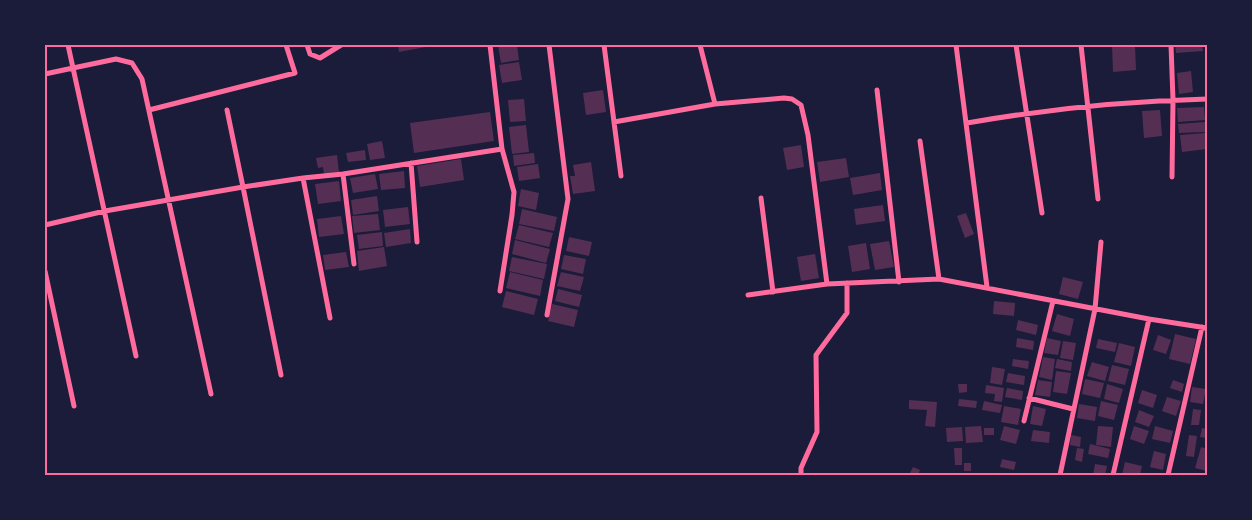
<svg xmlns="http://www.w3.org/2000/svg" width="1252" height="520" font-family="'DM Sans',sans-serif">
<rect width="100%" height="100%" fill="#1b1b3a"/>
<!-- building -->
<path fill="#542f53" d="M398,45H425L426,47L399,52Z
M517,45L519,60L501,63L498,46Z
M1112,45H1135L1136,70L1113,72Z
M1175,45H1202L1203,51L1176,53Z
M519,62L522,80L502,83L499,65Z
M1191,71L1193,92L1179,94L1177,73Z
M603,90L606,112L586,115L583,93Z
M524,99L526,121L510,122L508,100Z
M1204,107L1205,120L1178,122L1177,108Z
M1160,110L1162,136L1144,138L1142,111Z
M490,112L494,141L414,153L410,123Z
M1205,122V132L1179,133L1178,124Z
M526,125L529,152L512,154L509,127Z
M1205,133L1207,149L1182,152L1180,135Z
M382,141L385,158L370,160L367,144Z
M801,145L804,167L787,170L783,148Z
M365,150L366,160L348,162L346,153Z
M534,153L535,163L514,166L513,155Z
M337,155L339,172L324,174L323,167L318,168L316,158Z
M846,158L849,177L820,182L817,162Z
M461,159L464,180L420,187L417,166Z
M591,162L595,191L573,194L570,176H575L573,165Z
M538,164L540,178L519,181L517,167Z
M404,171L405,188L381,190L379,174Z
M880,173L882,190L853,195L850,178Z
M375,174L378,189L353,193L350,178Z
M339,181L341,201L318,204L315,184Z
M521,189L539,193L536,210L518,206Z
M377,196L379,211L353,215L351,200Z
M883,205L885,221L856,225L854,209Z
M408,207L410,224L385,227L383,210Z
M522,209L557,217L554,231L519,224Z
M966,213L974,234L965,238L957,216Z
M378,214L380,230L354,233L352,216Z
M341,216L344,234L319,237L317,219Z
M519,225L553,233L549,247L515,239Z
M410,229L411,243L386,247L384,233Z
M382,232L383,246L359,249L357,235Z
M569,237L592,242L589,256L566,251Z
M515,240L550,249L546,263L512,254Z
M889,241L894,267L875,270L870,244Z
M866,243L870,269L852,272L848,246Z
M384,247L387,266L359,271L357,251Z
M346,252L349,267L325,270L323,255Z
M815,254L819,278L801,281L797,257Z
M564,255L586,259L583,274L561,269Z
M512,257L547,264L544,279L509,271Z
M510,272L543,280L540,296L506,288Z
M561,272L584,277L580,291L557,286Z
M1063,277L1083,282L1078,299L1059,294Z
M558,289L582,295L579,307L555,301Z
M506,291L538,299L534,315L502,307Z
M994,301L1015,303L1014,316L993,314Z
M552,304L578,310L574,327L548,321Z
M1057,314L1074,319L1070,336L1052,331Z
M1018,320L1038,325L1036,335L1016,330Z
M1175,334L1196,339L1190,364L1169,359Z
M1158,335L1171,340L1166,354L1153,350Z
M1017,338L1034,341L1033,350L1016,347Z
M1047,338L1061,341L1058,355L1044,353Z
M1098,339L1117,343L1115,352L1096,348Z
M1063,341L1076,343L1073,360L1060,358Z
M1119,343L1135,347L1131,366L1114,362Z
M1043,357L1055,359L1052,380L1039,377Z
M1013,359L1029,361L1028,369L1012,366Z
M1057,359L1072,362L1071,371L1055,368Z
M1092,362L1109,367L1105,381L1087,376Z
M1112,365L1129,369L1125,385L1108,381Z
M992,367L1005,369L1002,385L990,383Z
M1056,371L1071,373L1067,394L1053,392Z
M1008,373L1025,376L1024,385L1006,382Z
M1085,379L1104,383L1100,398L1082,394Z
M1038,380L1052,382L1050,397L1035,395Z
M1173,380L1184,384L1182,392L1170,388Z
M958,384H967V392L959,393Z
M1107,384L1123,389L1119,403L1104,399Z
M986,385L1004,388L1002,402L994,401L995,394L985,393Z
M1192,387L1206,389L1203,404L1190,402Z
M1007,388L1023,391L1022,400L1005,397Z
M1142,390L1157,395L1153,408L1138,403Z
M1167,397L1181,401L1176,416L1162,411Z
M959,399L977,401L976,408L958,406Z
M909,400L937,402L935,427L925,426L927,410L909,409Z
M984,401L1002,405L1000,413L982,410Z
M1101,401L1118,405L1114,420L1098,416Z
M1079,404L1097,407L1095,421L1077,418Z
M1004,406L1021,409L1018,425L1001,422Z
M1033,406L1046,409L1042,426L1030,424Z
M1193,409L1201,410L1199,425H1191Z
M1139,410L1154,416L1149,427L1135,422Z
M981,426L983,442L966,443L965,427Z
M1004,426L1020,430L1016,444L1000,440Z
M1098,426L1113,427L1111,447L1096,445Z
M1134,426L1149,431L1144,444L1130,439Z
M1155,426L1173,431L1170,443L1152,439Z
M962,427L963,441L947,442L946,428Z
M984,428H994V435H984Z
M1202,428L1207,429V438L1200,437Z
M1033,430L1050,432L1049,443L1031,441Z
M1071,435L1081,437L1080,447L1070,445Z
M1189,435L1197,436L1194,457L1186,456Z
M1090,444L1110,449L1108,458L1088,454Z
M1201,447L1207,449V471L1195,468Z
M954,448H962V465H955Z
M1077,448L1084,449L1082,462L1075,460Z
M1154,451L1166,454L1163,470L1150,467Z
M1002,459L1016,462L1014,470L1000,467Z
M1125,462L1142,466L1140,475H1122Z
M964,463H971V471H964Z
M1095,464L1107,466L1105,475H1093Z
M913,467L920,470L918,475H909Z"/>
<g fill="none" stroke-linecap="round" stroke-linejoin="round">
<!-- minor -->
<path stroke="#ff6b9d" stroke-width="5" d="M307,45L310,54L320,58L341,45
M604,45L621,176
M956,45L987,287
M1016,45L1042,213
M1081,45L1098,199
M1171,45L1173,100L1172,177
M45,74L73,68L68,45
M877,90L899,282
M715,104L784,98L792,99L801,105L808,135L827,284
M149,110L295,73L286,45
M614,122L715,104L700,45
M967,123C1047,109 1126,101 1207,99
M920,141L939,279
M411,163L417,242
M343,174L354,264
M303,178L330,318
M761,198L773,292
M45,225L105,211L243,187L227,110
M45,271L74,406
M500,291L512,215L514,192L502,149
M748,295L827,284L939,279L1149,319L1207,328
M547,315L568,199L549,45
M136,356L73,68L116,59L132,63L142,79L211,394
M281,375L243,187L303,178L343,174L502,149L490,45
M1029,398L1073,409
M1024,421L1053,301
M801,475V468L817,432L816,355L847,313V283
M1060,475L1095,309L1101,242
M1113,475L1149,319
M1168,475L1202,327"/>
</g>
<!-- border -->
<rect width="1252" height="520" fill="none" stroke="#1b1b3a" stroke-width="92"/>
<rect x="46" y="46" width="1160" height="428" fill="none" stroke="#ff6b9d" stroke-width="2"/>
</svg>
